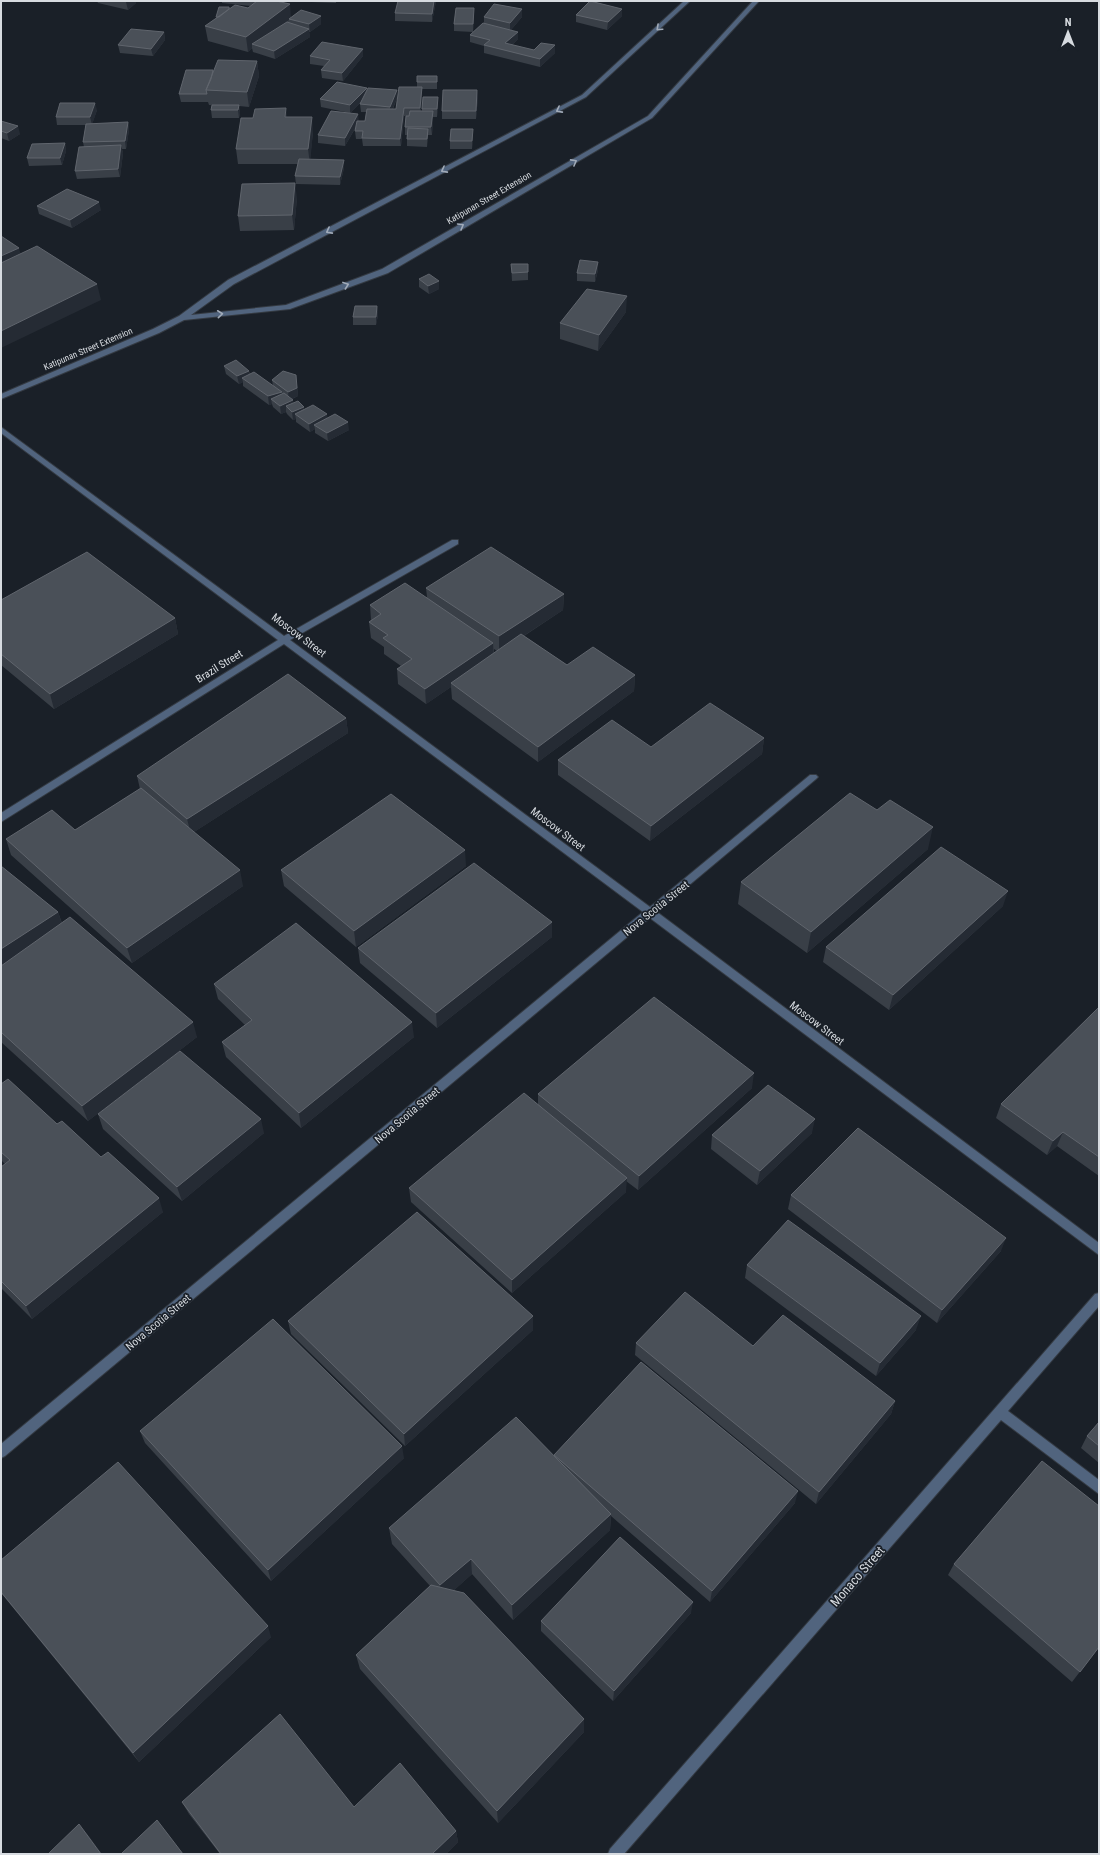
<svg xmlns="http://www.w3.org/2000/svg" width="1100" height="1855" font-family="'Roboto Condensed',sans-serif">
<rect width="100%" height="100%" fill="#1a2028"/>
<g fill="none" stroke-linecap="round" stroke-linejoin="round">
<!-- minor casing -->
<g stroke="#343a42" stroke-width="2">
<path id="minor" d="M684,1H690L586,97L234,284L191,315L286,305L382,269L648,116L753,1H759L652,118L388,273L290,309L184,320L159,333L1,399V394L153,329L179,316L228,280L582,95Z
M1,427L284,636L452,540H458V544L290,640L650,907L810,775H816L818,777L816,779L657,912L1099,1243V1255L650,918L5,1456L1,1458V1444L643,912L284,644L1,822V813L278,640L1,433Z
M1099,1293V1306L1008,1411L1099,1480V1494L1001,1420L624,1854H608L610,1849L1095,1294Z"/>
</g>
<!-- minor -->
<use href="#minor" fill="#51647e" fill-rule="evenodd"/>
</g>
<!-- wall -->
<path fill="#393f47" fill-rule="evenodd" d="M97,1H136V3L128,10L98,3Z
M222,1H276L291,17L321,24L310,32H309L310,37L275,59L253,52L252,48L248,52L208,41L205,26L216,19V17L229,7L230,9L248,8L251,6L222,3Z
M287,1H336V3Z
M436,1L432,22L395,21V13Z
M522,9V17L511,30L518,39L512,45L534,50L555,45V53L540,67L484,53V46L470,42V35L484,24V17Z
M622,9V16L607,30L576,22V15Z
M474,16L473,32L454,31V24Z
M164,32L165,40L153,56L120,53L118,45Z
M310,56H363L343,81L322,78L321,70L324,66L310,64Z
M257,61L259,76L249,107L239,106L240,113L239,118H212L211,110L212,105H209L208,102H181L179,94L213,70V72Z
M437,76V89H422V95L421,111H422V109L438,105L437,117H433L432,135H428L427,147L407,146V135H405V127L406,116H404L401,146H363L362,139H356L355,131L356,127L345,146L318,143V135L350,113L321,107L320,99L367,91L397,90V98L393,109H396L417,87V82ZM362,101L360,104L361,112H366L365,121H359L350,113Z
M478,97L476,119H442V111Z
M97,110L92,124L128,122L129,130L126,149H122L123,153L120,177L77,179L75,171L84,147L83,142L86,125H57L56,117Z
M287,117L313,132L310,159L344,160V168L340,185L296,184L295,176L298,164H238L236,149Z
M1,121L20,134L9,141L1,138Z
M473,137L472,149H450V141Z
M65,143L66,151L62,165L29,166L27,158Z
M297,198L294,230L240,231L238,216Z
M37,206L101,210L72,228L39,214Z
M511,264L528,272V280L512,281Z
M598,270L595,282L577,281V273Z
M419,279L439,289L429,294L419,287Z
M377,306L378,315L376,325H353V317Z
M626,312L598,351L560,339V323Z
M224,366L249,371L250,374L273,386L272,380L297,384L298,396L292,399L293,400V403L304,409L327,414V418L349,430L328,441L315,433V429L310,432L296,422V419L293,420L287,414L286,412L281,414L273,407L272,404L269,405L243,386V382L239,384L226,374Z
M426,588L564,594L563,610L524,636L567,665L635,675L634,691L538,762L452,699L451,687L426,704L398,684L397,669L401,666L384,654V647L371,638L369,622L371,620L370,605L427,597ZM494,649L497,651L494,653Z
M1,600L175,618L178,634L54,709L1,665Z
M346,718L348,733L194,832L243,886L132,963L11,855L6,839L75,830L140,789L137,776Z
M764,738L762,754L650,841L558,775V760L651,747Z
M928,849L807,953L738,904L741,882Z
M1,866L58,912L62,923L197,1037L88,1121L1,1042Z
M466,866L356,947L284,886L281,870Z
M1003,906L889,1010L823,962L826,947Z
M552,937L437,1028L360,963L358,948Z
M214,984L414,1037L301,1128L226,1057L222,1042L245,1025L218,999Z
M1099,1007V1176L1057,1146L1047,1155L996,1118L1001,1104Z
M1,1084L57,1124L101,1157L163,1212L32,1319L1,1288V1167L5,1164L1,1160Z
M752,1088L638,1190L626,1181V1192L512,1293L411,1202L409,1188L538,1105V1094Z
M98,1114L264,1133L182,1201L103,1129Z
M812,1133L757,1185L711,1149L712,1135Z
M791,1195L1001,1251L937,1323L788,1209Z
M747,1265L916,1330L876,1376L745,1278Z
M288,1321L533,1330L405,1446L291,1334Z
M636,1343L753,1346L895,1401L891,1414L816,1504L635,1355Z
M1099,1422V1463L1081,1448L1087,1436Z
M140,1431L404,1458L271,1581L145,1443Z
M554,1455L795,1503L710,1602L611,1516L610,1530L513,1620L472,1574L453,1591L584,1732L498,1823L360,1669L356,1655L430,1586L392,1544L389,1528L554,1456Z
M1,1560L271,1637L139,1762L1,1593Z
M954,1564L1099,1647L1072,1682L948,1575Z
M691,1613L613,1701L541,1631V1621Z
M182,1802L354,1807L456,1831L458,1842L446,1854H220L189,1814Z"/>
<!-- shaded-wall -->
<path fill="#252b34" d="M127,1H136V3L128,10L126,2Z
M434,1H436L432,22V14Z
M290,4L291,19H289V20L256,45L252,44V48L248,52L246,37Z
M474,8V16L473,32V24Z
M522,9V17L510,31V23Z
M622,9V16L607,30L608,22Z
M321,16V24L310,32L309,24Z
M309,29L310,37L275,59L274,51Z
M164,32L165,40L153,56L151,49Z
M518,32V39L505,51V43Z
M555,45V53L540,67V59Z
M363,49V56L343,81L342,73Z
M257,61L259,76L249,107L247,92Z
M422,87V95L420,116V108Z
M367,88V96L350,113V105Z
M397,90V98L390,115V107Z
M477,90L478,97L476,119V111Z
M438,97V105L437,117V109Z
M95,103L97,110L92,125L90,117Z
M239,105L240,113L239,118L238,110Z
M286,108L288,124L285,117Z
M404,108V116L401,146L400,139Z
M433,111V119L432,135L431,127Z
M358,114L359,121L345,146V138Z
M312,117L313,132L310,164L308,149Z
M128,122L129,130L126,149L125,141Z
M18,126L20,134L9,141L7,133Z
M473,129V137L472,149V141Z
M65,143L66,151L62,165L60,158Z
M121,145L123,153L120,177L118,169Z
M344,160V168L340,185V177Z
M295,183L297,198L294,230L292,215Z
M99,202L101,210L72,228L70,220Z
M19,248L23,263L1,273V256Z
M598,262V270L595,282V274Z
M439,281V289L429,294L428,286Z
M97,284L101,300L1,348V331Z
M627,296L626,312L598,351L599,335Z
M377,306L378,315L376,325V317Z
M249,371L250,379L242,378L243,382L239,384L237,376Z
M296,375L298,396L289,400L288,392Z
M282,392L283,400L271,399L272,404L269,405L268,396Z
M293,400L294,408L286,406V412L281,414L280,406Z
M304,407L305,415L295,414L296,419L293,420L292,412Z
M327,414L328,423L314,425L315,429L310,432L309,424Z
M348,422L349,430L328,441L327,433Z
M564,594L563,610L499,652V636Z
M175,618L178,634L54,709L50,694Z
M493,643L494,658L451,683V687L426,704L425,689Z
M635,675L634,691L538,762V747Z
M346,718L348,733L191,834L187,819Z
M764,738L762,754L650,841L651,826Z
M933,827L928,849L807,953L811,932Z
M465,850L466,866L356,947L354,931Z
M240,870L243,886L132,963L127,948Z
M1008,891L1003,906L889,1010L893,995Z
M58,912L63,927L1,968V949Z
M552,922V937L437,1028L436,1013Z
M193,1022L197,1037L88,1121L82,1106Z
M412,1022L414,1037L301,1128L299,1113Z
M754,1073L752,1088L638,1190L639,1176Z
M261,1119L264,1133L182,1201L177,1187Z
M815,1119L812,1133L757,1185L760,1171Z
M1063,1132L1057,1146L1047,1155L1053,1141Z
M627,1178L626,1192L512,1293V1280Z
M159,1198L163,1212L32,1319L26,1306Z
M1006,1238L1001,1251L937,1323L942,1310Z
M533,1316V1330L405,1446L404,1434Z
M921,1316L916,1330L876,1376L880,1363Z
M895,1401L891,1414L816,1504L819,1492Z
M402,1446L404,1458L271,1581L268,1570Z
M798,1491L795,1503L710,1602L712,1591Z
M611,1514L610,1530L513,1620L512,1605Z
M471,1559L472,1574L442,1601L440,1585Z
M693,1602L691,1613L613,1701L614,1691Z
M268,1626L271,1637L139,1762L133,1753Z
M584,1719V1732L498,1823L497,1811Z
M79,1824L89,1836L102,1854H101Z
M456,1831L458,1842L446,1854H432Z"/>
<!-- building -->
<path fill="#4a5058" stroke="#60656d" d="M257,1H276L290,4L246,37L205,26L235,5L248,8Z
M398,1H434L432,14L395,13Z
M590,1L622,9L608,22L576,15Z
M494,4L522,9L510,23L484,17Z
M219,7H229V9L219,17H216Z
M456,8H474L473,24H454Z
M301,10L321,16L309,24L289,19Z
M287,22L309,29L274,51L252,44Z
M483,23L518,32L505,43L534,50L541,43L555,45L540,59L484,45L490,40L470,35Z
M131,29L164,32L151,49L118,45Z
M322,42L363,49L342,73L321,70L330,60L310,56Z
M218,60L257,61L247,92L206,90Z
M186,70H213L211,79L206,90L207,94H179Z
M417,76H437V82H417Z
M337,82L367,88L350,105L320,99Z
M399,87H422L420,108H404L400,139L362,138L363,131H355L357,121H365L367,109H396Z
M368,88L397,90L390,107L360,104Z
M443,90H477L476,111H442Z
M423,97H438L437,109H422Z
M60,103H95L90,117H56Z
M212,105H239L238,110H211Z
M286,108L285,117H312L308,149H236L241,118H253L255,109Z
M331,111L358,114L345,138L318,135Z
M410,111H433L431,127H405L406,116H409Z
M1,121L18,126L7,133L1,131Z
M128,122L125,141L83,142L86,124Z
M408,128L428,129L427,139H407Z
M451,129H473L472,141H450Z
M65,143L60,158H27L32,144Z
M121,145L118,169L75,171L79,147Z
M299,159L344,160L340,177L295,176Z
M295,183L292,215L238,216L242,184Z
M67,189L99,202L70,220L37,206Z
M1,236L19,248L1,256Z
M37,246L97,284L1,331V263Z
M580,260L598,262L595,274L577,273Z
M511,264H528V272L512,273Z
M429,274L439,281L428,286L419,279Z
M587,289L627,296L599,335L560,323Z
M355,306H377L376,317H353Z
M236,360L249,371L237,376L224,366Z
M283,371L296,375L297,388L288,392L272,380Z
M254,372L282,392L268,396L242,378Z
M284,393L293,400L280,406L271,399Z
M298,401L304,407L292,412L286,406Z
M313,405L327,414L309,424L295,414Z
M335,414L348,422L327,433L314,425Z
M491,547L564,594L499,636L426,588Z
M87,552L175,618L50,694L1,654V600Z
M405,583L493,643L425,689L397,669L412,659L383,638L388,635L369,622L381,614L370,605Z
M521,634L567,665L593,647L635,675L538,747L451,683Z
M288,674L346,718L187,819L137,776Z
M710,703L764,738L651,826L558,760L612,720L651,747Z
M141,788L240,870L127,948L6,839L52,810L75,830Z
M850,793L877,810L890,800L933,827L811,932L741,882Z
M391,794L465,850L354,931L281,870Z
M941,847L1008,891L893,995L826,947Z
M474,863L552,922L436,1013L358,948Z
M1,866L58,912L1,949Z
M70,917L193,1022L82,1106L1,1032V966Z
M296,923L412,1022L299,1113L222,1042L252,1020L214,984Z
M654,997L754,1073L639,1176L538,1094Z
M1099,1007V1157L1063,1132L1053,1141L1001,1104Z
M180,1051L261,1119L177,1187L98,1114Z
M8,1079L57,1124L62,1121L101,1157L108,1152L159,1198L26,1306L1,1281V1167L10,1160L1,1152V1084Z
M768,1085L815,1119L760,1171L712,1135Z
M524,1093L627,1178L512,1280L409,1188Z
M858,1128L1006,1238L942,1310L791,1195Z
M417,1212L533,1316L404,1434L288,1321Z
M788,1220L921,1316L880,1363L747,1265Z
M685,1292L753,1346L783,1315L895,1401L819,1492L636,1343Z
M273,1319L402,1446L268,1570L140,1431Z
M641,1362L798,1491L712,1591L554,1455Z
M516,1417L611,1514L512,1605L471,1559L440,1585L389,1528Z
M1099,1422V1446L1087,1436Z
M1042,1461L1099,1506V1647L1080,1672L954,1564Z
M118,1462L268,1626L133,1753L1,1592V1560Z
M620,1537L693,1602L614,1691L541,1621Z
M431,1585L464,1593L584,1719L497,1811L356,1655Z
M280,1714L354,1807L400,1763L456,1831L432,1854H221L182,1802Z
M157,1820L183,1854H121Z
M79,1824L101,1854H48Z"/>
<!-- one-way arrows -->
<defs><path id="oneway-chevron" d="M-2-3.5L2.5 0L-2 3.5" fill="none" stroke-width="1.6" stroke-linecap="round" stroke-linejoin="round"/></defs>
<g stroke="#a1abb9">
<use href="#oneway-chevron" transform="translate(659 28) rotate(137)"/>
<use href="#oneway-chevron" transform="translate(559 110) rotate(152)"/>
<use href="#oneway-chevron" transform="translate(574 162) rotate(-29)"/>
<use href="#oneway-chevron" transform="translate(444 170) rotate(152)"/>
<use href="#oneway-chevron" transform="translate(461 226) rotate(-30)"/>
<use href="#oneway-chevron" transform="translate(329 231) rotate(152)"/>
<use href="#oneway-chevron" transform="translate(346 285) rotate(-20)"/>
<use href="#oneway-chevron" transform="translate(220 314) rotate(-6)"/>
</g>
<g text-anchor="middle" stroke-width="3.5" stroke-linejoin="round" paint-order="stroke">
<!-- far-street labels -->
<g font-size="9" fill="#d7dbe0" stroke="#1a2028">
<text transform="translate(489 198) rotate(-30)" y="3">Katipunan Street Extension</text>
<text transform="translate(88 349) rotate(-23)" y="3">Katipunan Street Extension</text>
</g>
<!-- street labels -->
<g font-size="11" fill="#d7dbe0" stroke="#1a2028">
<text transform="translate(299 635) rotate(37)" y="4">Moscow Street</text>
<text transform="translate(219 666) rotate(-32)" y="4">Brazil Street</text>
<text transform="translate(558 829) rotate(37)" y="4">Moscow Street</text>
<text transform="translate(656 908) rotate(-39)" y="4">Nova Scotia Street</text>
<text transform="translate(817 1023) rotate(37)" y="4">Moscow Street</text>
<text transform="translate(407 1115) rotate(-40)" y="4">Nova Scotia Street</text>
<text transform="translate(158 1322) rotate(-40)" y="4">Nova Scotia Street</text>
</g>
<!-- near-street labels -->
<g font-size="13" fill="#d7dbe0" stroke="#1a2028">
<text transform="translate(857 1576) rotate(-49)" y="5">Monaco Street</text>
</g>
</g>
<!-- border -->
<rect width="1100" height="1855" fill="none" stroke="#d7dbe0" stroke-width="4"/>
<!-- north arrow -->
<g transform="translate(1068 32)" stroke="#1a2028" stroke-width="3" paint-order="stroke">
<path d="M0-3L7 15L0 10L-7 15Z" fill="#d7dbe0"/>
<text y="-6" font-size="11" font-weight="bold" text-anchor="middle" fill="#d7dbe0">N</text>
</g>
</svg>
